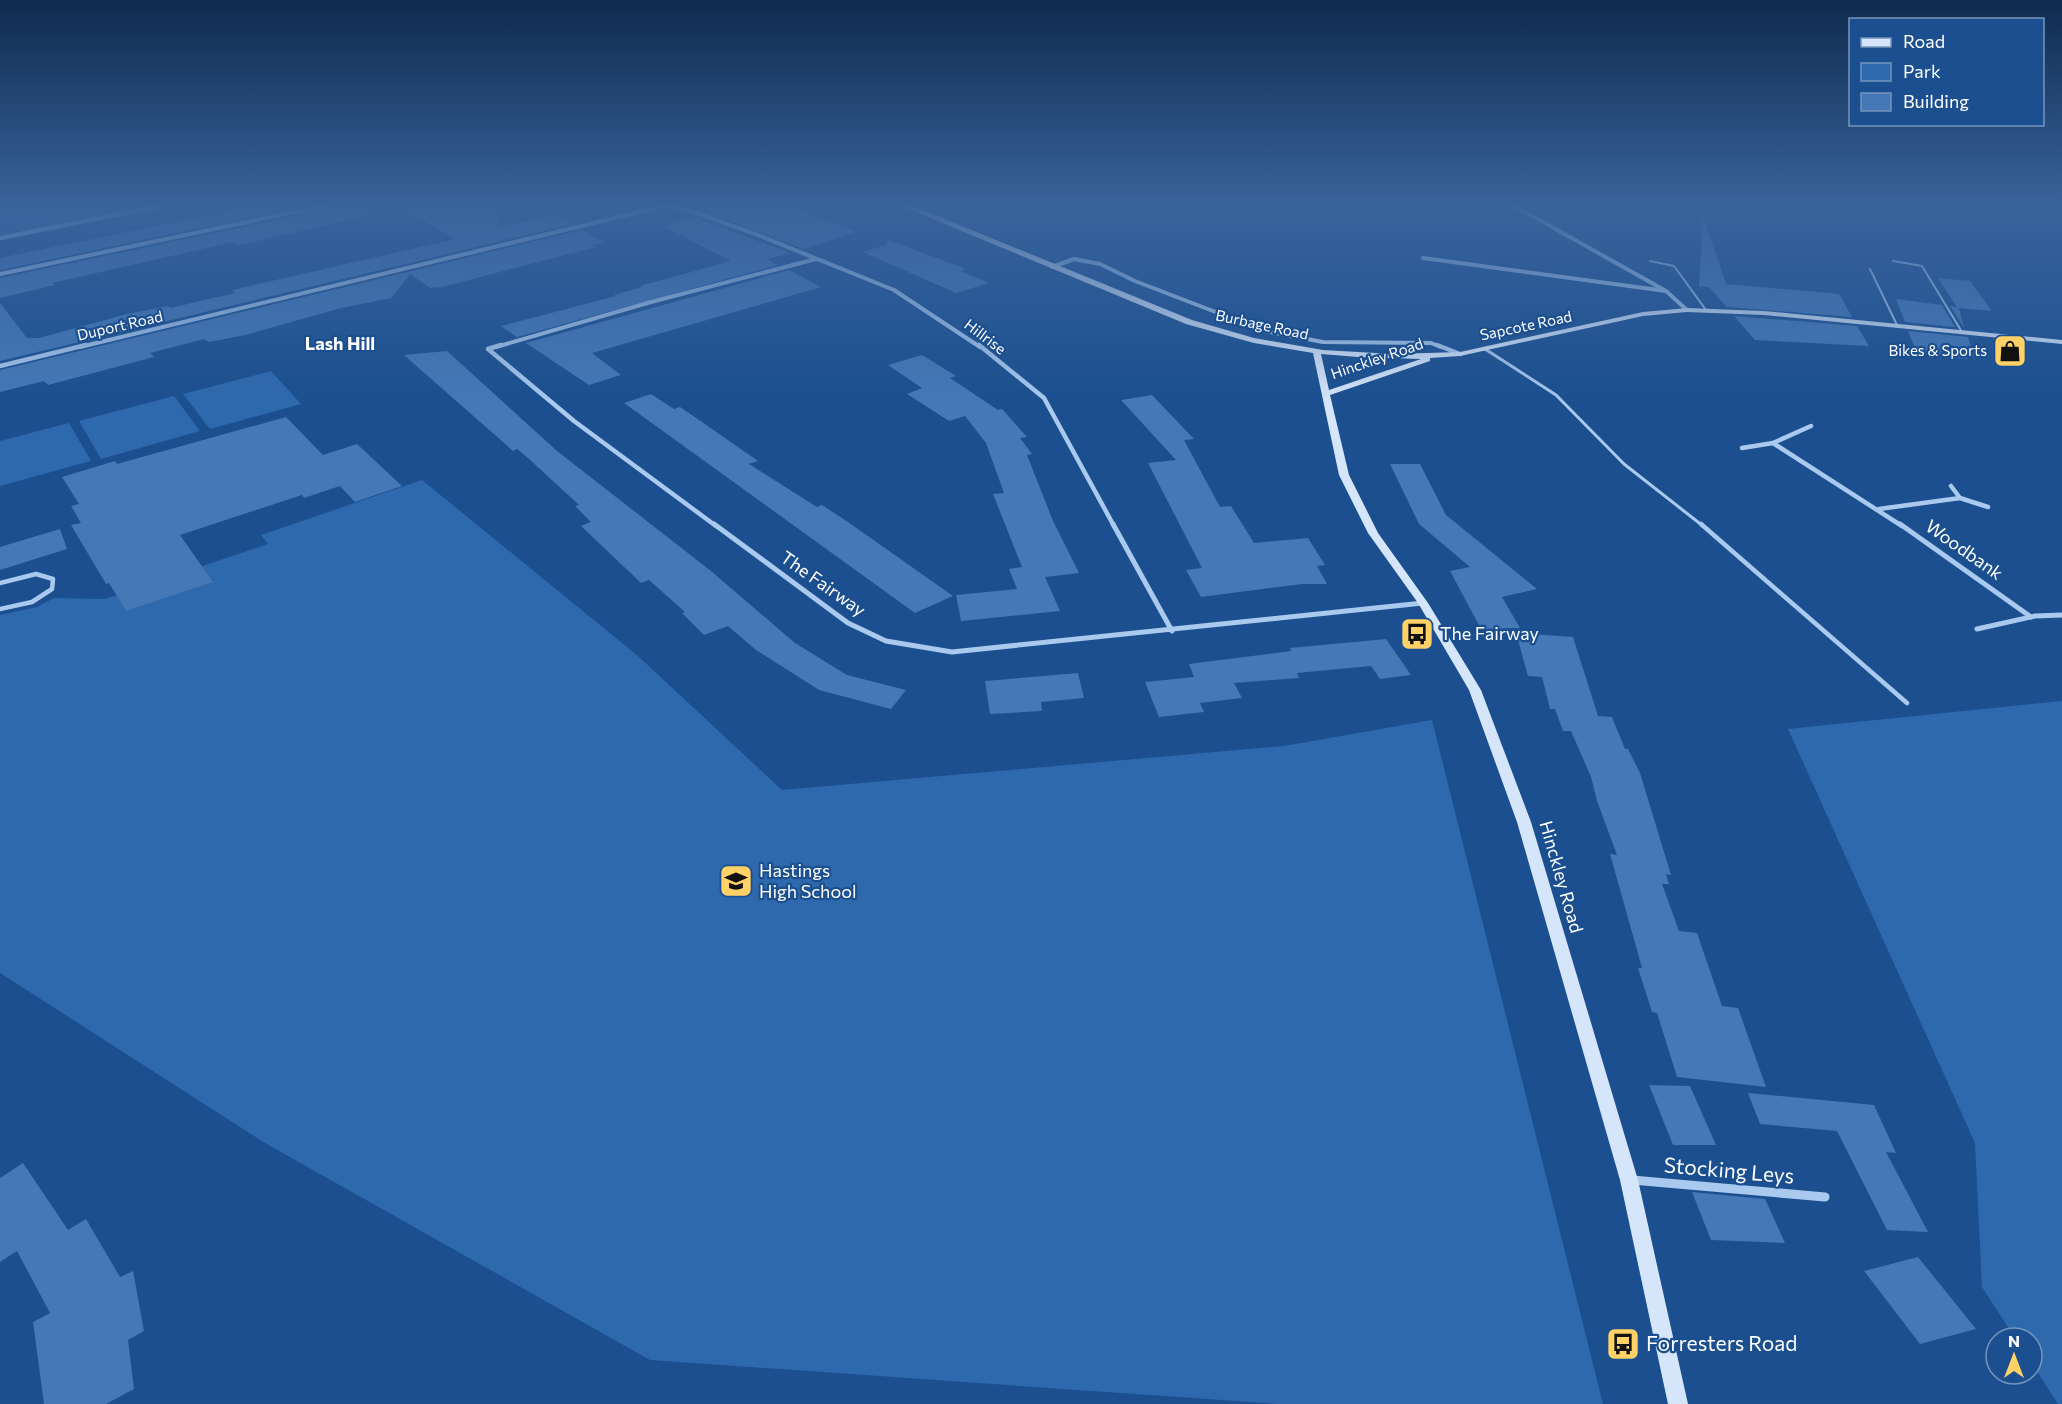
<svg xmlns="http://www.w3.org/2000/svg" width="2062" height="1404" font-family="Commissioner,sans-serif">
<rect width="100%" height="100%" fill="#1b4f8f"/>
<!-- green -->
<path fill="#2e69ad" d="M0,205H149L0,235Z
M271,371L301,404L210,429L183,394Z
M174,396L200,431L101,459L79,421Z
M69,423L91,461L0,486V441Z
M422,480L638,656L782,790L1284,746L1432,720L1603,1404H1278L650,1360L265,1143L0,973V615L37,607L54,598L105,599L268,544L261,535Z
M2062,701V1404H2058L2032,1364V1338H2015L1982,1287L1975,1143L1788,729Z"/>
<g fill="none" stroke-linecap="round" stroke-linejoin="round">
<!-- stream -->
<path stroke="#9cc4f0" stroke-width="4.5" d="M0,238L165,205"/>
</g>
<!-- building -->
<path fill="#4478b7" d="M260,205H308L0,270V258Z
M332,205H370L371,215L238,245L233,242L52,283L55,285L0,298V278L329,209Z
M397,205H497L499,227L555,215L572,224L0,361V303L27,338H39L127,314L168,306L170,308L235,293L232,290L456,239Z
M740,205H785L856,232L803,249L709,213Z
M1703,216L1726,284L1839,294L1852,317L1727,307L1709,287L1699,286Z
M695,217L790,253L767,259L778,265L517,337L501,326L616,296L614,295L642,287L640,286L731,261L663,226Z
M582,230L604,242L591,245L596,247L442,287L430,288L410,274L391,298L341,308L245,335L209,342L204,339L150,353L154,357L48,385L44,381L0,392V370Z
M888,240L966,269L961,271L989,283L956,293L863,252L886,245Z
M789,270L821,287L592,353L621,375L589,385L526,343Z
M1938,278L1970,281L1992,311L1959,308L1964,328L1950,306L1957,307Z
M1896,299L1942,305L1955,327L1905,322Z
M1734,316L1857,326L1869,346L1755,340Z
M1908,331L1968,337L1974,357L1966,356L1967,359L1917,354Z
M447,351L557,451L711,571L795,643L847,675L906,690L891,709L819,690L756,650L728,626L704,635L682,613L685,612L649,580L641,583L581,526L591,522L575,506L579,505L528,458L517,449L513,451L404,355Z
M922,355L956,376L950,378L998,410L1002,409L1027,437L1020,438L1032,454L1027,455L1053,521L1079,573L1045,577L1060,611L961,621L956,595L1017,589L1009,569L1022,567L993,494L1004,493L986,443L965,416L949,421L907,394L922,388L888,365Z
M651,394L674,409L680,407L705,424L758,461L749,464L817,507L822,505L848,522L953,596L915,613L624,403Z
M1152,395L1194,439L1184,440L1220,507L1231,506L1254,543L1308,538L1325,565L1317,566L1327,584H1302L1201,597L1186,570L1202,568L1148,463L1176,460L1121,400Z
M286,417L323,455L357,444L402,486L355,502L340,486L304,498L302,495L180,535L213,582L126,611L109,583L106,584L71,525L81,523L71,506L79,504L62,477L115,461L117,464Z
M1390,464H1420L1446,515L1537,589L1502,597L1520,628L1481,629L1450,571L1470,567L1419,524Z
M60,529L67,549L0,570V547Z
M1516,633L1573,637L1598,716L1612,717L1625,749H1628L1640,773L1671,875L1666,874L1669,884H1662L1679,931L1697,933L1722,1006L1738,1008L1766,1087L1677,1077L1657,1013L1652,1012L1638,968H1642L1610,854L1617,855L1597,801L1591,777L1571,731H1563L1555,709H1550L1542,677L1528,676Z
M1386,639L1411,675L1380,679L1371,666L1297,673L1299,678L1234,683L1242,698L1200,703L1204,712L1159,717L1145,682L1194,677L1189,664L1291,651L1290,648Z
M1078,673L1084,698L1041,702L1042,711L990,714L985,681Z
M1649,1085L1690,1086L1716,1145H1673Z
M1748,1093L1874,1105L1896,1153L1886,1152L1928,1232L1887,1230L1837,1131L1760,1124Z
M23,1163L68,1230L86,1219L120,1277L133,1271L144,1331L128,1340L134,1389L106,1404H44L33,1322L50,1313L17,1251L0,1262V1178Z
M1692,1192L1765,1199L1785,1243L1711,1240Z
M1918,1257L1976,1329L1920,1344L1864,1271Z"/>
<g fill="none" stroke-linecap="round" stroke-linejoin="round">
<!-- lane-far2 -->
<path stroke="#a9c9ee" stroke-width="2" d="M1650,261L1674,266L1706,310
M1893,261L1922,266L1962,332
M1870,269L1897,325"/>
<!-- lane-far1 -->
<path stroke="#a9c9ee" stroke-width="3" d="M1485,349L1556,395L1624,464L1703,526"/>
<!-- lane -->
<path stroke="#a9c9ee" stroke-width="4.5" d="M1701,524L1907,703
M0,583L36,574L53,579L52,589L32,602L0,609"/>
<!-- street-far3 -->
<path stroke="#a9c9ee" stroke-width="4" d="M661,205L691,211L758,235L894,290L980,347
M1513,205L1666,291L1687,310
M1423,258L1666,291
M1052,267L1074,259L1100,264L1135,281L1265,331L1323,342L1431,343L1441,347
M0,274L328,205
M80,347L664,206
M496,347L651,302L816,259"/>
<!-- street-far2 -->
<path stroke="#a9c9ee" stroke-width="4.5" d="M979,345L1044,398L1114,526
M1437,345L1460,354
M488,349L574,421L716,526
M488,349L501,345
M0,366L86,345
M1773,443L1902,526
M1742,448L1773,443L1811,426
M1951,486L1960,498L1988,507
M1879,509L1960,498"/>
<!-- street-far1 -->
<path stroke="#a9c9ee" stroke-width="5" d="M714,524L848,623L886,641L952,652L1423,603
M1113,524L1172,631
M1900,524L2031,617
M1977,629L2035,616L2062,615"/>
<!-- street -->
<path stroke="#a9c9ee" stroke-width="9" d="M1632,1180L1825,1197"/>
<!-- secondary -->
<path fill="#d6e6fa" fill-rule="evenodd" d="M899,205H908L940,217L1192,320L1254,338L1323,350L1393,354L1460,352L1643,312L1687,308L1764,311L2062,340V344L1764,315L1687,312L1643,316L1460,356L1430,358V361L1330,395L1349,475L1378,533L1428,603L1481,690L1531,822L1638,1180L1688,1404H1668L1620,1180L1517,822L1469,690L1418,603L1368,533L1339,475L1313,353L1254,343L1186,324ZM1321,354L1358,357L1421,359L1329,390Z"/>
</g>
<!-- sky -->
<linearGradient id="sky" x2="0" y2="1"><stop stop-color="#0f2b4f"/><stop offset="0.51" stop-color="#39639b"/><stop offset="1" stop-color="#39639b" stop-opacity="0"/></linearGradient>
<rect width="2062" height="402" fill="url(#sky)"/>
<!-- icons -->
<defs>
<g id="shop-square" transform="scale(1.725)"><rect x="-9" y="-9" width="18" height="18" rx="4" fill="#ffd166" stroke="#1b4f8f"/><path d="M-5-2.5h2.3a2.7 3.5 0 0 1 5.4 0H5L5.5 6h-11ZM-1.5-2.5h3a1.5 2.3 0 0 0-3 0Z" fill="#111"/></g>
<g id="bus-square" transform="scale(1.725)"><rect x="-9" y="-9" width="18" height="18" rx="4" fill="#ffd166" stroke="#1b4f8f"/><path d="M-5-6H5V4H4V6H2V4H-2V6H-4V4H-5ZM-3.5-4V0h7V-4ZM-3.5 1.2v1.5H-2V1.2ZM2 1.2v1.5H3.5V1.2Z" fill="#111"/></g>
<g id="school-square" transform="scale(1.725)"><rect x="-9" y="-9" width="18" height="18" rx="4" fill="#ffd166" stroke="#1b4f8f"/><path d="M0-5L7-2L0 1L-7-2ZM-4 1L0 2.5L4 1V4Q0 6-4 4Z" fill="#111"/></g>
</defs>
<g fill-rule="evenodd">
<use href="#shop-square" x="2010" y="351"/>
<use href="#bus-square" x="1417" y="634"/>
<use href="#school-square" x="736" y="881"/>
<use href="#bus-square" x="1623" y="1344"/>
</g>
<g text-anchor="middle" stroke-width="4.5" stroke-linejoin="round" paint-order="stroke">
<!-- far-street labels -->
<g font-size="15" fill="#fff" stroke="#1b4f8f">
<text transform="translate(1262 325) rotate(12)" y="5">Burbage Road</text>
<text transform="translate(120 326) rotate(-13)" y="5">Duport Road</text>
<text transform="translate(1526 326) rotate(-12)" y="5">Sapcote Road</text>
<text transform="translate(985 337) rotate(37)" y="5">Hillrise</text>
<text transform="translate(1377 359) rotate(-19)" y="5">Hinckley Road</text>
</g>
<!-- far-poi labels -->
<g font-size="15" fill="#fff" stroke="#1b4f8f" text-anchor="end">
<text x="1987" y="356">Bikes &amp; Sports</text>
</g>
<!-- far-quarter labels -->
<g font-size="18" font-weight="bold" fill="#fff" stroke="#1b4f8f">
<text x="340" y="350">Lash Hill</text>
</g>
<!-- street labels -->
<g font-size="18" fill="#fff" stroke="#1b4f8f">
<text transform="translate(1964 550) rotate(35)" y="6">Woodbank</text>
<text transform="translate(823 584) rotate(35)" y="6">The Fairway</text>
<text transform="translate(1561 877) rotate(74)" y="6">Hinckley Road</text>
</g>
<!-- poi labels -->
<g font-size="18" fill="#fff" stroke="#1b4f8f" text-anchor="start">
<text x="1440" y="640">The Fairway</text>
<text x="759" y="877">Hastings<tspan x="759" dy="21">High School</tspan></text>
</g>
<!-- near-street labels -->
<g font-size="21" fill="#fff" stroke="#1b4f8f">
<text transform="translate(1729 1171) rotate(5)" y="7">Stocking Leys</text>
</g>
<!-- near-poi labels -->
<g font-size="21" fill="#fff" stroke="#1b4f8f" text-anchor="start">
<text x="1646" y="1351">Forresters Road</text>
</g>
</g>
<!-- legend -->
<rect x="1849" y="18" width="195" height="108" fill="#1b4f8f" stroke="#7695bc" stroke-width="1.5"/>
<rect x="1861" y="38" width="30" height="9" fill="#d6e6fa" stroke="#7695bc" stroke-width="1.5"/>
<text x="1903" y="48" font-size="18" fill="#ffffff">Road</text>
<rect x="1861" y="63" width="30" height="18" fill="#2e69ad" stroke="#7695bc" stroke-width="1.5"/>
<text x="1903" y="78" font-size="18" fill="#ffffff">Park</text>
<rect x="1861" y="93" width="30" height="18" fill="#4478b7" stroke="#7695bc" stroke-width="1.5"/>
<text x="1903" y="108" font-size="18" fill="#ffffff">Building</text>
<!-- north arrow -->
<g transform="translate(2014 1356)"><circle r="28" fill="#1b4f8f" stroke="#7695bc" stroke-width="1.5"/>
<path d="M0-4.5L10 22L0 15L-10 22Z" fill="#ffd166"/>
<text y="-9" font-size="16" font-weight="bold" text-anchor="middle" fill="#ffffff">N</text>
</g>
</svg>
